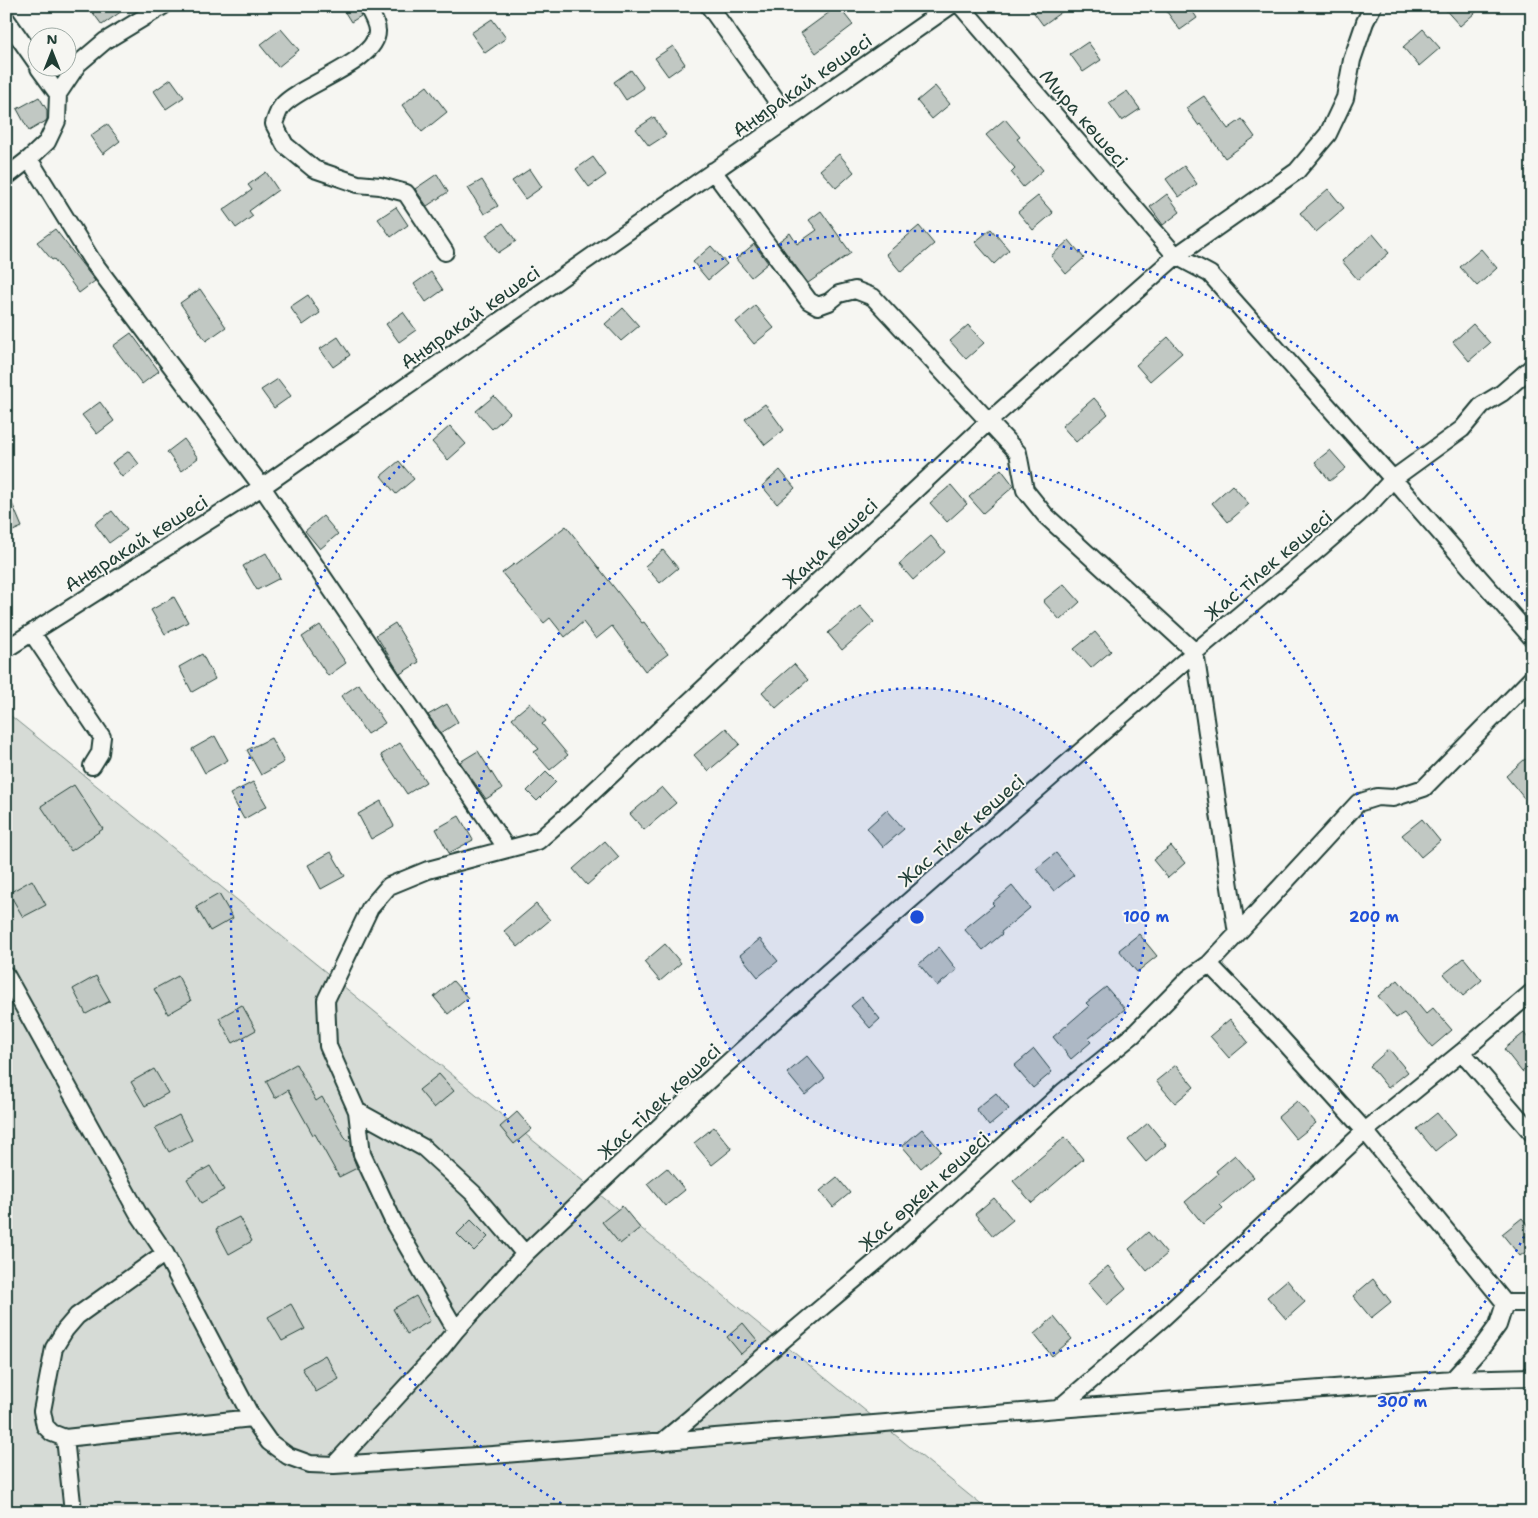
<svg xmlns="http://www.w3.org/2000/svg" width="1538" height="1518" font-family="'Shantell Sans',sans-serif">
<rect width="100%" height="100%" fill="#f6f6f2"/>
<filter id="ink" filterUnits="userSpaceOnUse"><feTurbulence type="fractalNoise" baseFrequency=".02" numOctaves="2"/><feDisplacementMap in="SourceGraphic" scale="10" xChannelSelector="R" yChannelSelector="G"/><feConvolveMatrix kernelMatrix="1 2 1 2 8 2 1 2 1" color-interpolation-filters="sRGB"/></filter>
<g filter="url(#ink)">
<!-- green -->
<path fill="#d6dbd6" stroke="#7a8c85" d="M6,712L990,1512H6Z"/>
<!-- building -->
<path fill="#c1c8c3" stroke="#1f3d34" d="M88,6H129L102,25Z
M341,6H356L361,16L351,22Z
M838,6L853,25L816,53L801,33Z
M1029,6H1070L1043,25Z
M1175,6H1189L1197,18L1180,30L1167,12Z
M1442,6H1483L1460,26Z
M492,19L506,38L485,53L471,33Z
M281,29L299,50L278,67L260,45Z
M1423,29L1440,48L1419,66L1403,47Z
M1088,42L1101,60L1083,72L1070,54Z
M673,46L685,64L668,76L655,58Z
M631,70L644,88L626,100L614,82Z
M171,79L184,97L166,109L154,91Z
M427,86L447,112L422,132L402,105Z
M935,86L950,104L932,119L917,101Z
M1127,91L1140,109L1122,121L1109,103Z
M1204,96L1228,129L1242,119L1255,137L1225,158L1201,124L1199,126L1186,108Z
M39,97L47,110V119L46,121L29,131L17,109Z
M654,117L666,135L649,146L636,129Z
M1005,119L1020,137L1017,139L1043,170L1023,187L1011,172L1015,168L986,135Z
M107,124L120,141L103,154L90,136Z
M839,154L854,172L836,188L820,170Z
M593,157L606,175L589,187L576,169Z
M1184,166L1197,184L1179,197L1166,179Z
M530,169L542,187L525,199L512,181Z
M266,172L278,190L249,211L253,216L236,228L223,210L252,190L248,185Z
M437,174L448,192L427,206L415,189Z
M482,180L498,206L484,214L468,188Z
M1328,189L1344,208L1316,232L1300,213Z
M1167,194L1180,212L1163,225L1150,207Z
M1038,196L1053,213L1033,230L1018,212Z
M396,207L408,225L391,237L378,219Z
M821,211L851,253L808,283L778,242L790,233L797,244L817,230L809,220Z
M503,223L516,241L498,253L486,235Z
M919,226L934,244L901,272L886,254Z
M55,229L95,281L79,293L54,259L52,260L37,242Z
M991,229L1009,250L994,264L975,242Z
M1373,234L1389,253L1358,280L1342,261Z
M1069,240L1084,258L1066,274L1051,256Z
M754,244L768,263L751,277L736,259Z
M711,246L727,264L708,280L693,262Z
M1481,249L1497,268L1477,286L1460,267Z
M431,272L443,290L426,302L414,284Z
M200,289L226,327L206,341L180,303Z
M308,295L320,313L303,325L290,307Z
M755,306L774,328L754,344L736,322Z
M623,308L639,326L621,341L605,324Z
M403,312L416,330L399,342L386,324Z
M1473,324L1490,343L1469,361L1453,342Z
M968,325L984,343L966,359L950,341Z
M131,333L159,371L142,384L113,346Z
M338,337L350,355L333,367L320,349Z
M1168,337L1182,353L1150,381L1136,365Z
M278,379L291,396L274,408L261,390Z
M494,396L510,413L492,429L476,411Z
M1094,398L1108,414L1076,442L1062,426Z
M100,402L114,421L97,434L82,415Z
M765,404L784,430L765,445L745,419Z
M450,426L466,444L448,460L432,442Z
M184,439L198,458L181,471L167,452Z
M1330,450L1346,468L1330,481L1315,462Z
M129,451L139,464L122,477L112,463Z
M399,461L414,479L396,494L381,476Z
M1001,469L1014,486L983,513L969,497Z
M780,470L795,488L777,504L762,486Z
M951,485L967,504L947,522L930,503Z
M1232,485L1249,504L1228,522L1212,503Z
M6,489L22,527L6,534Z
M112,511L127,530L109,543L95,524Z
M323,516L338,534L320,549L305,531Z
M566,526L642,623L644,622L668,654L645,671L612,626L596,639L583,622L565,637L550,618L544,623L502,573L514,564L515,565Z
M931,536L945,552L913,580L899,564Z
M663,550L678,568L660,583L645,566Z
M266,553L280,578L257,590L243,566Z
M1064,584L1080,602L1060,620L1043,601Z
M174,597L188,622L165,634L151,610Z
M860,606L874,622L842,650L828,633Z
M395,623L419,662L400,674L376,635Z
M320,625L346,663L328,676L302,637Z
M1095,632L1111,651L1091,668L1074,649Z
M202,654L215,679L192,692L179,667Z
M794,664L808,680L776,708L762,692Z
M359,684L385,723L367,734L341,696Z
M530,703L546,721L542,724L568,755L550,770L534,752L539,749L512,718Z
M447,704L458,722L441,733L428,715Z
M726,728L740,744L708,771L694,755Z
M215,736L228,760L205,773L192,749Z
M271,738L284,762L261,775L247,750Z
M400,743L426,782L407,794L381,755Z
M478,751L502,789L486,799L460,762Z
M1525,759L1532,767V791L1524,798L1506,776Z
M546,772L556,782L537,801L527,791Z
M253,782L267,806L244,819L230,794Z
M74,785L103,829L71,851L41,806Z
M662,787L676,803L644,830L630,814Z
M381,801L394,826L371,839L358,814Z
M887,810L904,829L883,847L867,828Z
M459,816L473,840L449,853L436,829Z
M1422,819L1440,841L1421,857L1402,835Z
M605,841L619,857L587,885L573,869Z
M1171,846L1185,863L1168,878L1153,860Z
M331,852L345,876L321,889L308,865Z
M1056,853L1074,875L1054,891L1036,869Z
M32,880L46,905L23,917L9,893Z
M1012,886L1030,908L1001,932L1002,934L983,950L964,929L994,905L992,903Z
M219,894L233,918L210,931L196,907Z
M536,904L550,920L518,947L504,931Z
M1139,934L1157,956L1137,972L1119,950Z
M760,939L778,961L758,977L740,955Z
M665,944L681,963L660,981L644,962Z
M939,947L957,970L937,986L919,964Z
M1464,958L1482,980L1463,996L1444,974Z
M96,976L110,1001L86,1014L73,989Z
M178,976L191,1001L168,1014L154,989Z
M1398,980L1426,1014L1433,1008L1452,1030L1432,1047L1404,1013L1396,1018L1378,996Z
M453,981L468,998L448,1014L434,997Z
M1106,987L1125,1009L1088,1039L1091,1042L1071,1059L1053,1037L1089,1006L1086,1003Z
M862,997L880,1019L870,1028L851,1006Z
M242,1005L256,1030L233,1043L219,1018Z
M1230,1019L1248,1042L1229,1058L1210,1036Z
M1524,1033L1532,1043V1064L1522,1072L1504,1049Z
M1034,1049L1052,1072L1033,1088L1014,1066Z
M1389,1049L1408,1072L1388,1088L1370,1066Z
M807,1056L825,1078L805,1095L787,1073Z
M296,1064L316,1101L322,1097L347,1141L349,1140L351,1143L352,1155L357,1168L339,1177L315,1134L313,1135L288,1090L275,1098L266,1081Z
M1176,1065L1194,1087L1175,1103L1156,1081Z
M154,1069L168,1093L145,1106L131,1082Z
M439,1074L454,1091L434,1108L419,1090Z
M996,1093L1009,1109L989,1126L976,1109Z
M1297,1101L1316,1123L1296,1139L1278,1117Z
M517,1112L532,1129L514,1144L500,1127Z
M1437,1113L1455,1135L1435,1151L1417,1129Z
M179,1115L192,1140L169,1152L155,1128Z
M1148,1123L1166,1145L1146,1162L1128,1140Z
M714,1127L732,1149L712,1165L694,1143Z
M922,1129L941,1151L921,1168L902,1146Z
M1065,1137L1083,1159L1032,1203L1013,1181Z
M1235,1155L1254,1177L1220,1205L1223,1208L1203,1224L1185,1202L1218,1174L1216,1171Z
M210,1166L224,1190L201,1203L187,1179Z
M667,1168L685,1190L665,1206L647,1184Z
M837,1177L850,1193L833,1207L820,1191Z
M994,1198L1013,1220L993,1236L975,1214Z
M622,1206L640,1228L620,1244L602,1222Z
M239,1217L252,1241L229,1254L216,1229Z
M1522,1218L1532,1230V1247L1520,1256L1502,1234Z
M471,1220L488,1237L474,1251L457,1234Z
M1148,1232L1167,1254L1147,1271L1129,1249Z
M1108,1266L1126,1289L1107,1305L1088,1283Z
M1373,1279L1391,1302L1371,1318L1353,1296Z
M1287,1280L1305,1302L1286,1319L1267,1297Z
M416,1296L430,1321L407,1334L393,1309Z
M291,1304L305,1329L282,1341L268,1317Z
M1054,1317L1072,1339L1052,1356L1034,1334Z
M743,1323L757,1340L741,1354L727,1337Z
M325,1355L339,1379L316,1392L302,1368Z"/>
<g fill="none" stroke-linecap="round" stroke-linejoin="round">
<!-- minor casing -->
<g stroke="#1f3d34" stroke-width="20">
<path id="minor" d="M367,6C371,13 377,23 377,31C378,62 299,85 282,106C278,111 276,118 274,124L285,145L314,169L358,184L380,186L406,193L445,252
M709,6L789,118
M961,6L1176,256L1210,274L1393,479L1532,638
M6,19L38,65
M39,68L58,94
M29,159L91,259L262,487L507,849
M713,171L809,301L818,306L829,302L839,294L855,290L873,297L1018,453L1025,490L1045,515L1195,652L1237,934L1209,964L1280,1037L1365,1131L1505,1303
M6,177L29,159L47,142L57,121L58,94L78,64L105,41L163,6
M32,633L102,737L100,753L92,766
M6,649L262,487L950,6
M1237,934L1358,803L1377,797L1393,798L1424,788L1532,678
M6,975L138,1213L165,1253L252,1418L269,1442L288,1456L310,1464L334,1465L493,1455L1058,1409L1453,1379L1482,1347L1498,1325L1505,1303
M1462,1052L1532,1133
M357,1111L424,1148L473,1193L525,1254
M165,1253L77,1316L65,1330L54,1348L42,1411L45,1426L52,1433L65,1438L252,1418
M1505,1303H1527L1532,1299
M456,1330L395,1225L362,1154L357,1111L328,1046L326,1000L370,908L389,886L428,870L538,841L578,806L988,422L1176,256L1297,171L1328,134L1345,98L1352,60L1365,22L1373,6
M1453,1379L1532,1377
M1058,1409L1163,1318L1365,1131L1462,1052L1532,992
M65,1438L73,1512
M662,1442L878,1260L1064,1091L1134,1034L1189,978L1209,964
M334,1465L440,1350L456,1330L525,1254L699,1089L827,973L971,847L1195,652L1322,546L1370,504L1393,479L1462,429L1482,405L1502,393L1532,367"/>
</g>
<!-- minor -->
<use href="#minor" stroke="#f6f6f2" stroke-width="16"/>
</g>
</g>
<!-- distance rings -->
<circle cx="917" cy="917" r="229" fill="#1d4ed8" fill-opacity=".12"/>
<g fill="none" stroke="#1d4ed8" stroke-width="2.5" stroke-dasharray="2.5 5">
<circle cx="917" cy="917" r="229"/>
<circle cx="917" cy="917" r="457"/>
<path d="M1531 1223A686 686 0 0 1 1260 1511M574 1511A686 686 0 1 1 1531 611"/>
</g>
<g text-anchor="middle" stroke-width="4" stroke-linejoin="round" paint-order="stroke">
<!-- street labels -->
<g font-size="19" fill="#1f3d34" stroke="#f6f6f2">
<text transform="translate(802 85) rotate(-35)" y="7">Аныракай көшесі</text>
<text transform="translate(1084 118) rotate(49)" y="7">Мира көшесі</text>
<text transform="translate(470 317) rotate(-35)" y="7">Аныракай көшесі</text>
<text transform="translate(136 543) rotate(-32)" y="7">Аныракай көшесі</text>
<text transform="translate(830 543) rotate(-43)" y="7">Жаңа көшесі</text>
<text transform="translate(1268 565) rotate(-40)" y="7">Жас тілек көшесі</text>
<text transform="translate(961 830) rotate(-41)" y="7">Жас тілек көшесі</text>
<text transform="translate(659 1101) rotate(-43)" y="7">Жас тілек көшесі</text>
<text transform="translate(924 1191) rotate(-42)" y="7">Жас өркен көшесі</text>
</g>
</g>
<circle cx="917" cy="917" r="8" fill="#1d4ed8" stroke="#f6f6f2" stroke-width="2.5"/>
<g font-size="15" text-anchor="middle" font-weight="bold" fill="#1d4ed8" stroke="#f6f6f2" stroke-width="4" stroke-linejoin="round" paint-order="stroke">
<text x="1146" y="922">100 m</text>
<text x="1374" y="922">200 m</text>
<text x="1402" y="1407">300 m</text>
</g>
<!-- margin -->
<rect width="1538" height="1518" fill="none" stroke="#f6f6f2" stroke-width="25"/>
<rect x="12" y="12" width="1513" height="1493" fill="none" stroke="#1f3d34" stroke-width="2" filter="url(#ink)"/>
<!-- north arrow -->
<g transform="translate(52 52)"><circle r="24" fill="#f6f6f2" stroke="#a0aca6"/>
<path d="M0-4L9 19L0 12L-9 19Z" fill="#1f3d34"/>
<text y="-8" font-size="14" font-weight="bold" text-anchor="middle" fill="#1f3d34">N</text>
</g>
</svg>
